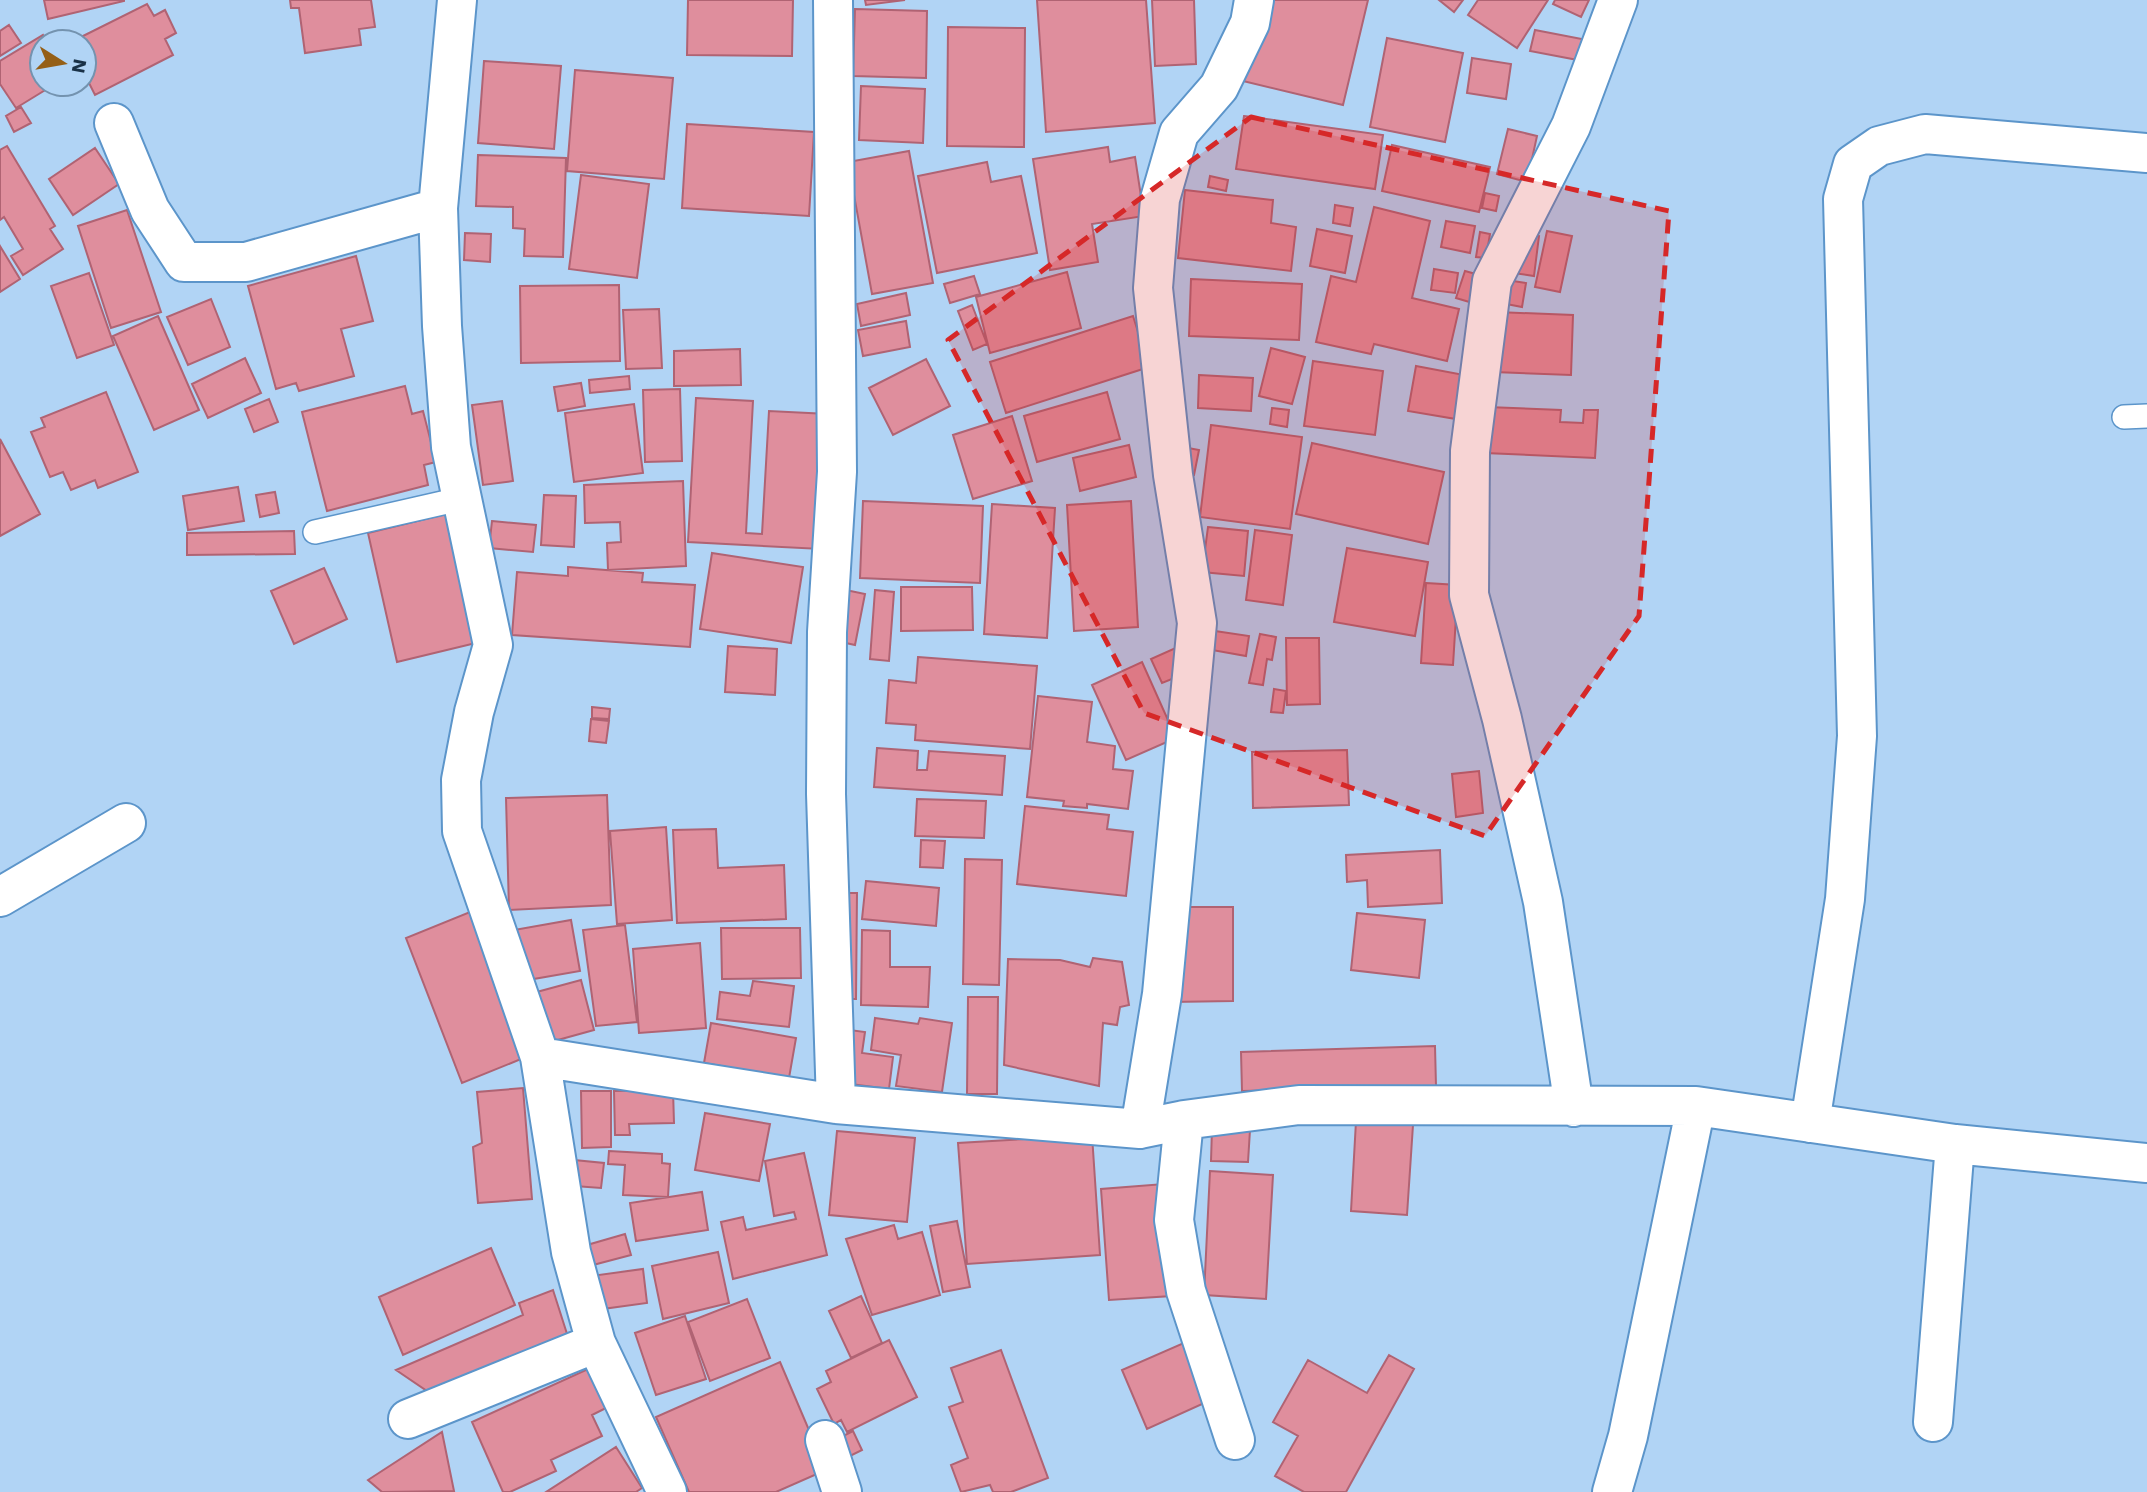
<svg xmlns="http://www.w3.org/2000/svg" width="2147" height="1492" font-family="'Work Sans',sans-serif">
<rect width="100%" height="100%" fill="#b1d4f5"/>
<!-- building -->
<path fill="#df8e9d" stroke="#b06373" stroke-width="2" d="M44,0H124V1L48,19Z
M290,0H371L375,27L359,29L361,45L305,53L299,8H291Z
M688,0H793L792,56L687,55Z
M865,0H905L866,5Z
M1037,0H1146L1155,123L1046,132Z
M1152,0H1194L1196,64L1155,66Z
M1263,0H1368L1343,105L1243,81Z
M1439,0H1463L1454,12Z
M1478,0H1548L1517,48L1468,15Z
M1555,0H1589L1581,17L1553,4Z
M147,4L154,16L165,10L176,33L165,39L173,55L95,95L84,73V42H71Z
M855,9L927,11L926,78L853,76Z
M9,25L21,43L0,56V31Z
M948,27L1025,28L1024,147L947,146Z
M1535,30L1587,40L1583,61L1530,51Z
M43,35L47,42H42V84H55L16,108L0,84V61Z
M1387,38L1463,53L1445,142L1370,127Z
M1472,58L1511,64L1506,99L1467,93Z
M484,61L561,66L554,149L478,143Z
M575,70L673,78L664,179L567,171Z
M861,86L925,89L923,143L859,140Z
M21,107L31,123L14,132L6,116Z
M1244,116L1383,135L1375,189L1236,169Z
M687,124L814,132L809,216L682,208Z
M1508,129L1537,136L1527,182L1497,174Z
M1392,145L1490,167L1479,212L1382,191Z
M7,146L55,226L50,229L63,249L23,275L11,256L23,249L4,217L0,220V150Z
M1108,147L1110,162L1135,157L1144,216L1092,224L1098,262L1050,270L1033,159Z
M95,148L119,184L73,215L49,179Z
M909,151L933,283L872,294L848,162Z
M478,155L566,158L563,257L524,256L525,229L513,228V207L476,206Z
M987,162L991,182L1021,176L1037,253L937,273L918,176Z
M581,175L649,184L637,278L569,269Z
M1210,176L1228,180L1226,191L1208,187Z
M1185,190L1273,200L1271,223L1296,227L1291,271L1178,258Z
M1485,193L1499,196L1496,211L1482,208Z
M1335,205L1353,208L1350,226L1333,223Z
M1374,207L1430,221L1412,298L1459,309L1447,361L1374,344L1371,354L1316,342L1331,276L1356,282Z
M127,210L161,312L111,328L78,226Z
M1446,221L1475,226L1470,253L1441,247Z
M1317,229L1352,236L1345,273L1310,266Z
M1547,231L1572,236L1560,292L1535,287Z
M1480,232L1490,234L1486,258L1476,257Z
M465,233L491,234L490,262L464,260Z
M1520,233L1539,236L1534,276L1513,273Z
M0,246L20,279L0,292Z
M356,256L373,321L341,329L354,376L299,391L296,383L276,389L248,286Z
M1434,269L1458,273L1455,293L1431,290Z
M1465,271L1483,276L1476,304L1456,298Z
M1067,272L1081,328L990,353L976,297Z
M89,273L114,345L77,358L51,286Z
M974,276L980,294L950,303L944,284Z
M1191,279L1302,284L1299,340L1189,336Z
M1500,279L1526,283L1522,307L1496,302Z
M619,285L620,361L521,363L520,286Z
M906,293L910,315L861,326L857,304Z
M211,299L230,347L188,365L167,317Z
M972,305L987,344L973,350L958,311Z
M659,309L662,368L626,369L623,310Z
M1497,312L1573,315L1571,375L1494,372Z
M158,316L199,410L154,430L113,336Z
M1133,316L1149,367L1006,413L990,362Z
M906,321L910,347L863,356L858,330Z
M1271,348L1305,357L1292,404L1259,396Z
M740,349L741,385L674,386V351Z
M245,358L261,393L208,418L192,384Z
M926,359L950,406L893,435L869,388Z
M1313,361L1383,371L1375,435L1304,426Z
M1416,366L1464,375L1456,419L1408,411Z
M1199,375L1253,378L1251,411L1198,408Z
M629,376L630,389L590,393L589,380Z
M581,383L585,406L558,411L554,387Z
M405,386L412,414L423,411L436,462L424,465L428,485L327,511L302,412Z
M680,389L682,461L645,462L643,390Z
M106,392L138,472L98,488L95,480L71,490L63,472L50,477L31,432L45,427L41,418Z
M1107,392L1120,439L1037,462L1024,416Z
M696,398L753,401L746,533L762,534L769,411L828,414L821,549L688,542Z
M269,399L278,422L254,432L245,409Z
M502,401L513,481L483,485L472,405Z
M634,404L643,473L574,482L565,413Z
M1487,407L1561,410L1560,422L1583,423L1584,410H1598L1595,458L1485,453Z
M1272,408L1289,410L1287,427L1270,424Z
M1012,416L1032,481L973,499L953,435Z
M1211,425L1302,437L1290,529L1200,517Z
M0,439L40,514L0,536Z
M1312,443L1444,472L1428,544L1296,514Z
M1129,445L1136,477L1080,491L1073,458Z
M1183,447L1199,450L1194,475L1178,472Z
M683,481L686,566L608,570L607,543L621,542L620,522L585,523L584,485Z
M238,487L244,521L188,530L183,496Z
M275,492L279,513L260,517L256,495Z
M544,495L576,496L574,547L541,545Z
M863,501L983,506L980,583L860,578Z
M1131,501L1138,627L1074,631L1067,505Z
M992,504L1055,508L1047,638L984,634Z
M450,513L480,642L397,662L368,533Z
M492,521L536,525L533,552L489,548Z
M1208,527L1248,531L1244,576L1202,572Z
M1255,530L1292,535L1283,605L1246,600Z
M294,531L295,554L187,555V533Z
M1347,548L1428,562L1415,636L1334,622Z
M712,553L803,567L791,643L700,629Z
M568,567L643,573L642,582L695,585L690,647L512,635L517,572L568,576Z
M324,568L347,619L294,644L271,591Z
M1426,583L1458,585L1453,665L1421,663Z
M901,587H972L973,630L901,631Z
M841,589L865,594L855,645L832,640Z
M875,590L894,592L889,661L870,659Z
M1215,631L1249,636L1246,656L1212,650Z
M1260,634L1276,637L1272,660L1267,659L1263,685L1249,683Z
M1286,638H1319L1320,704L1287,705Z
M728,646L777,649L775,695L725,692Z
M1180,646L1192,671L1162,683L1151,659Z
M918,657L1037,666L1030,749L915,740L916,725L886,723L889,680L916,683Z
M1142,662L1176,738L1126,760L1092,685Z
M1274,689L1286,691L1283,713L1271,712Z
M1038,696L1092,702L1087,742L1115,746L1113,769L1133,771L1128,809L1087,804V808L1063,806L1064,801L1027,797Z
M592,707L610,709L609,719L592,718Z
M591,719L609,721L606,743L589,741Z
M877,748L918,751L917,770H927L929,751L1005,756L1002,795L874,787Z
M1347,750L1349,805L1253,808L1252,752Z
M1479,771L1483,813L1456,817L1452,774Z
M607,795L611,905L509,910L506,798Z
M917,799L986,801L984,838L915,836Z
M1025,806L1109,815L1107,829L1133,832L1126,896L1017,884Z
M666,827L672,920L617,924L610,831Z
M716,829L718,868L784,865L786,919L677,923L673,830Z
M921,840L945,841L943,868L920,867Z
M1440,850L1442,903L1368,907L1367,880L1347,882L1346,855Z
M965,859L1002,860L999,985L963,984Z
M866,881L939,888L936,926L862,919Z
M824,893H857L856,999H823Z
M1170,907H1233V1001L1171,1002Z
M470,912L526,1057L462,1083L406,938Z
M1357,913L1425,920L1419,978L1351,970Z
M571,920L580,971L522,981L514,930Z
M625,925L637,1022L596,1026L583,930Z
M721,928H800L801,978L722,979Z
M862,930L890,931V967H930L928,1007L861,1005Z
M700,943L706,1028L639,1033L633,949Z
M1093,958L1122,962L1129,1005L1120,1007L1117,1025L1103,1023L1099,1086L1004,1065L1008,959L1060,960L1090,967Z
M581,980L594,1030L547,1043L533,993Z
M753,981L794,986L789,1027L717,1019L720,992L750,996Z
M968,997H998L997,1094H967Z
M875,1018L918,1024L920,1018L952,1023L942,1092L896,1086L901,1055L871,1050Z
M711,1023L796,1038L789,1078L704,1063Z
M827,1027L865,1032L862,1053L893,1057L889,1089L820,1080Z
M1435,1046L1436,1086L1242,1091L1241,1052Z
M523,1088L532,1199L478,1203L473,1147L482,1143L477,1092Z
M673,1090L674,1123L629,1124L630,1135H615L614,1091Z
M581,1091H611V1147L582,1148Z
M705,1113L770,1124L759,1181L695,1170Z
M1356,1121L1413,1125L1407,1215L1351,1211Z
M1212,1128L1250,1130L1248,1162L1211,1161Z
M837,1131L915,1138L907,1222L829,1215Z
M1092,1135L1100,1255L967,1264L958,1143Z
M609,1151L662,1154V1163L670,1164L668,1197L623,1195L625,1165L608,1164Z
M804,1153L827,1255L733,1279L721,1222L743,1217L746,1230L796,1219L794,1212L774,1216L765,1161Z
M564,1159L604,1163L601,1188L561,1185Z
M1210,1171L1273,1175L1266,1299L1204,1295Z
M1164,1184L1172,1296L1109,1300L1101,1189Z
M702,1192L708,1230L636,1241L630,1203Z
M957,1221L970,1287L943,1292L930,1226Z
M894,1225L898,1239L922,1232L940,1295L872,1315L846,1239Z
M625,1234L631,1255L593,1265L587,1245Z
M491,1248L515,1305L403,1355L379,1297Z
M718,1252L729,1303L663,1319L652,1266Z
M643,1269L647,1303L595,1310L591,1276Z
M553,1290L568,1337L433,1395L396,1370L523,1315L519,1303Z
M861,1296L882,1343L851,1358L829,1311Z
M747,1299L770,1358L710,1381L688,1322Z
M685,1316L706,1379L656,1395L635,1333Z
M889,1340L917,1397L847,1432L841,1420L834,1424L817,1389L831,1382L826,1371Z
M1186,1342L1211,1400L1147,1429L1122,1370Z
M1001,1350L1048,1478L1011,1492H993L990,1485L961,1492L951,1465L968,1458L949,1407L963,1402L951,1368Z
M1389,1355L1414,1369L1346,1492H1304L1275,1476L1298,1436L1273,1422L1308,1360L1367,1393Z
M780,1362L826,1470L776,1492H689L656,1417Z
M588,1369L606,1408L592,1415L602,1436L551,1460L556,1471L510,1492H503L472,1422Z
M853,1431L862,1450L838,1462L829,1443Z
M442,1432L454,1491L382,1492L368,1480Z
M616,1447L642,1488L636,1492H546Z"/>
<g fill="none" stroke-linecap="round" stroke-linejoin="round">
<!-- service casing -->
<g stroke="#5c95ca" stroke-width="26">
<path id="service" d="M2124,417L2147,416
M315,532L460,499"/>
</g>
<!-- minor casing -->
<g stroke="#5c95ca" stroke-width="42">
<path id="minor" d="M457,0L438,208L442,326L451,447L493,645L474,712L461,780L462,831L540,1057L571,1252L596,1343L667,1492
M833,0L837,472L827,632L826,794L836,1104
M114,123L150,210L184,262H246L438,208
M0,897L126,823
M540,1057L836,1104L1140,1129L1184,1120L1299,1105L1696,1106L1955,1144L2147,1163
M1574,1107L1543,902L1502,719L1469,595L1470,451L1492,281L1571,126L1618,0
M1184,1120L1174,1220L1186,1291L1235,1440
M1810,1123L1845,899L1857,736L1843,199L1853,164L1879,146L1925,134L2147,153
M1140,1129L1162,994L1197,623L1173,475L1153,288L1160,199L1179,133L1219,87L1250,23L1254,0
M408,1419L596,1343
M1933,1422L1955,1144
M825,1440L842,1492
M1612,1492L1628,1436L1696,1106"/>
</g>
<!-- service -->
<use href="#service" stroke="#fff" stroke-width="23"/>
<!-- minor -->
<use href="#minor" stroke="#fff" stroke-width="38"/>
</g>
<!-- marked area -->
<path fill="#d62828" fill-opacity="0.2" stroke="#d62828" stroke-width="5" stroke-dasharray="14 9" stroke-linejoin="round" d="M1251,117L1669,211L1639,616L1485,836L1144,713L948,340Z"/>
<!-- north arrow -->
<g transform="translate(63 63) rotate(101)"><circle r="33" fill="#b1d4f5" stroke="#7493af" stroke-width="2"/>
<path d="M0-5L12 26L0 18L-12 26Z" fill="#955f16"/>
<text y="-10" font-size="19" font-weight="bold" text-anchor="middle" fill="#193147">N</text>
</g>
</svg>
